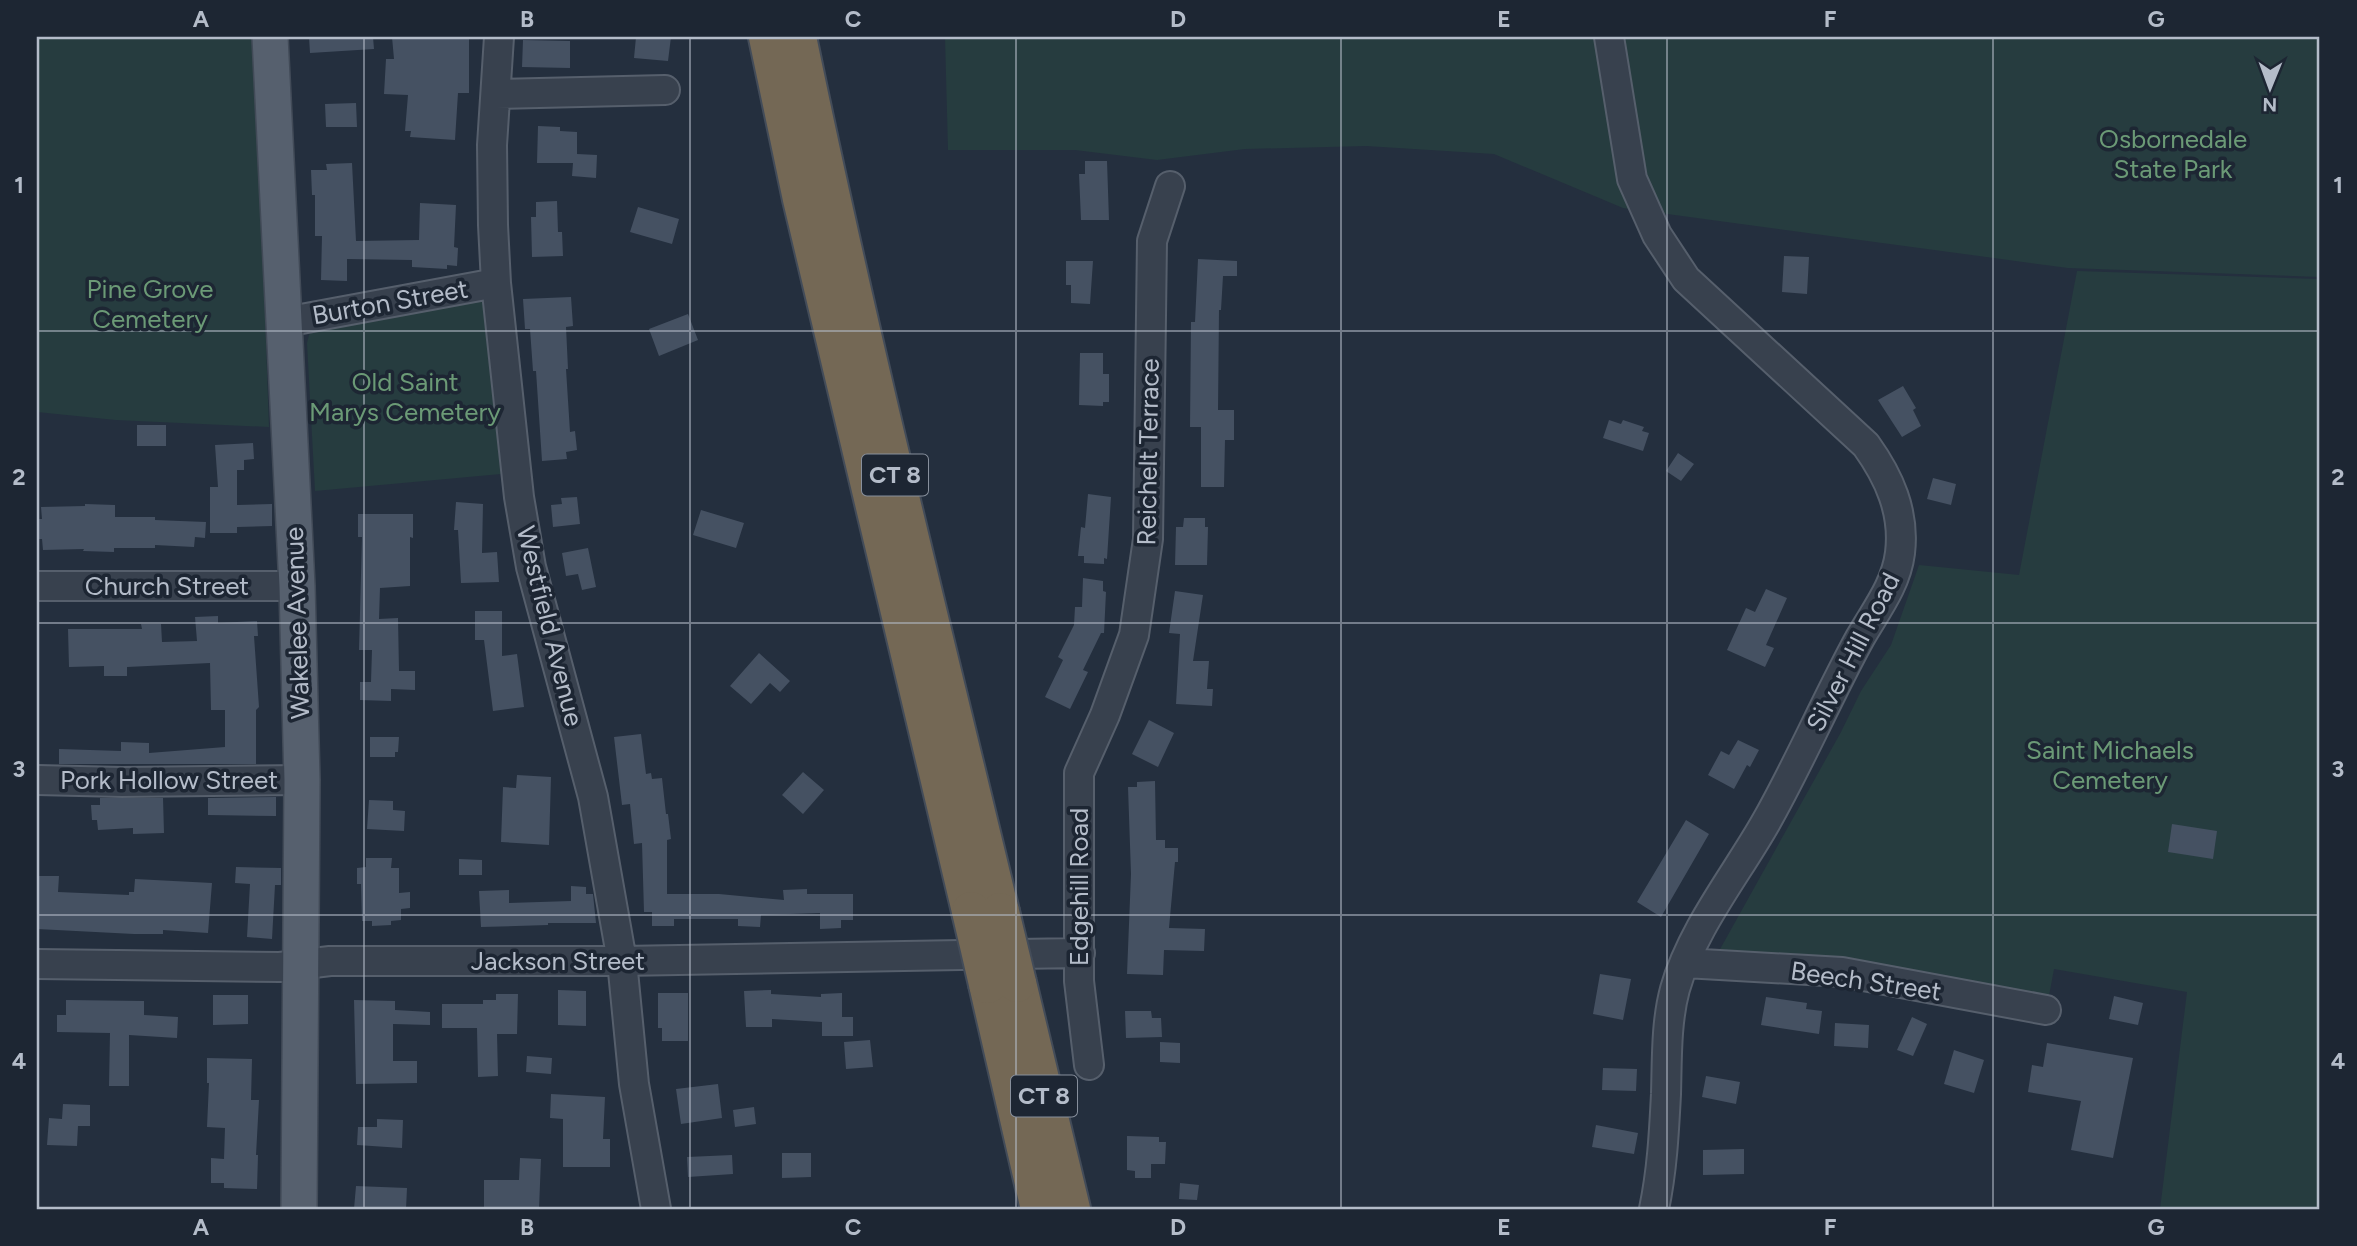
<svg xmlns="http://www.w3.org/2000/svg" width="2357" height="1246" font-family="Figtree,sans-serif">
<rect width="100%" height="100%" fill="#242f3e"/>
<!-- green -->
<path fill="#263c3f" d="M37,37H252L258,119L269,427L116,420L37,412Z
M945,37H2320V277L2068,268L1623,208L1494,154L1366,146L1245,149L1157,160L1075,150H948Z
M2077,271L2320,279V1209H2160L2187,992L2054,969L2049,996L1844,960L1719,951L1841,732L1861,691L1891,645L1919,565L2019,575Z
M482,298L501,474L315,491L307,343L309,335L315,328Z"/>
<!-- building -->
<path fill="#455162" d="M309,37H373L374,49L310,53Z
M392,37H469V93H458L455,140L410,137L411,131H405L408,95L384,94L386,59H394Z
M636,37H671L668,61L634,58Z
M523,40L570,41V68L522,67Z
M356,103L357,127H326L325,104Z
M538,126L560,127V131L577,132V154L597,155L596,178L572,176L573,163H537Z
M1085,161H1107L1109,220H1081L1079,174H1085Z
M352,163L356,241L419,240L420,203L456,205L454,247L458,248L457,266L447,265V269L412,267V260L347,259V281L321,280L322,236H315V195H312L311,170H327L326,164Z
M557,201L558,232H562L563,256L532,257L531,217H536V202Z
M638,207L679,219L672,244L630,232Z
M1784,256L1809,257L1807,294L1782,292Z
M1198,259L1237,261V276H1223L1221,310H1219L1218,410H1234V440H1225L1224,487H1201V427H1190L1191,322H1195Z
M1066,261H1093L1090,304L1071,303V285H1066Z
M571,297L573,326L566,327L568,369H566L570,432L575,431L577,450L566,452L567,459L542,461L536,371H533L530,329H525L523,299Z
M688,314L698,340L659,356L649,329Z
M1080,353H1103V374H1109V402H1103V406L1079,405Z
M1903,386L1916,408L1913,410L1921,426L1902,437L1878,400Z
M1609,420L1621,424L1623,420L1644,427L1642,431L1649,433L1643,451L1603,438Z
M137,425H166V446H137Z
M253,443L254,459L244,460V470H237V505L272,504V526L237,527V533H210V487H218L215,445Z
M1678,453L1694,464L1681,481L1666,471Z
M1933,478L1956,484L1951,505L1927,499Z
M1088,494L1111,497L1107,559L1104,558V564L1084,563V556H1078L1081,527L1085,528Z
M577,497L580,524L553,527L551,505L562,504L561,498Z
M456,502L483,504L482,553L497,552L499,582L461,583L458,530H454Z
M85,504L115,505V517H155V520L206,522L205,538L195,537L194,547L155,545V548H114V552L83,551L84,549L43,550L42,539H37V519H42L41,507L85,506Z
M701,510L744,523L736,548L693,535Z
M358,514H413V538L410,537V586L380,588L379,619L398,618L399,671H415V690L391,689V701L360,700V682H371L372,650H359L362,537H358Z
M1184,518H1205V527H1208L1207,565H1175L1176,527H1183Z
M588,548L596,587L582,590L578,574L566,576L562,553Z
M1083,578L1103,581V591L1106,592L1104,633H1101L1083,670L1088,672L1070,709L1045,697L1063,660L1058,657L1074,625L1075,607H1082Z
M1766,589L1787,598L1766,645L1774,648L1765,667L1727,650L1746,608L1755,612Z
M1175,591L1203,595L1193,661H1209L1207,689H1213L1212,706L1176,704L1180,634L1169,633Z
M475,611H502V656L517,654L524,707L493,711L484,640H475Z
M218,616V623L257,621L258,636H254L259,707L256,710V764H59V749L121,751V742L149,743V753L225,747V710H211L210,663L127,667V676H104V666L69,667L68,629H142L141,624H161L162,642L197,641L195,617Z
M759,653L790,681L780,692L770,683L751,704L730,686Z
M1149,720L1174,733L1158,767L1132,754Z
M641,734L646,774L651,773L652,779L662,778L666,814H668L671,839L667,840V894H719L784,900L783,890L807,889V894H853V920H841V928L820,929V913L761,915L760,927L738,926V919H674V926H652V912H644L642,843L634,844L630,804L622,805L614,737Z
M370,737H399L398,752H395V757H370Z
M1738,740L1759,750L1750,767L1747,765L1734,789L1708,775L1721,751L1729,755Z
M803,772L824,790L803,814L782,795Z
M517,775L551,777L549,845L501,842L503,787L516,788Z
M1155,781L1156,840H1165V848H1178V862H1175L1169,928L1205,929L1204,951L1164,950L1163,975L1127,974L1131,874L1128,787H1137V782Z
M276,797V816L208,815V798Z
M100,798H163L164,833L133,834V828L98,830L97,820H92L91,805H100Z
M369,800L393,801V810L405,811L404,831L367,829Z
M1686,820L1709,834L1661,917L1637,902Z
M2172,824L2217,831L2213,859L2168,852Z
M366,858H392L391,868H399V893L410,892V908L401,909V920L391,921V925L372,926V921H362L361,884H357V868L366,867Z
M459,859L482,860V875H459Z
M236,867L281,868V885H275L272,939L247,937L250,884L235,883Z
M37,876H59L58,892L129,895V892H134L135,879L212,883L208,933L163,930V934H134L37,929Z
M571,886L586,887V894H593L596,923H548V925L481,927L479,891L509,890V903L571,901Z
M1600,974L1631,979L1623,1020L1593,1014Z
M558,990L586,991V1026L558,1025Z
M771,990V994L821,997V994L842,993V1017H853V1036H822V1022L772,1019V1027H746L744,991Z
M658,993H688V1041H662V1028H658Z
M496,994H518L517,1034H497L498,1076L478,1077L477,1028H442V1004H483V1000H496Z
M213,995H248V1024L213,1025Z
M2114,996L2143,1003L2138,1025L2109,1019Z
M1766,997L1807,1003L1806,1009L1822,1011L1819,1034L1761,1025Z
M66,1000L144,1001V1015L178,1017L177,1038L129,1035V1086H109L110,1033L57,1032V1015H66Z
M354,1000L395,1001V1010L430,1012V1025L393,1024V1061H417V1083L356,1084Z
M1125,1011H1151L1152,1018H1161L1162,1037L1126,1038Z
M1912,1017L1927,1024L1913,1056L1897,1050Z
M1835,1023L1869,1025L1868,1048L1834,1046Z
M870,1040L873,1067L846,1069L844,1042Z
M1160,1042L1180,1043V1063L1160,1062Z
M2047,1043L2133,1058L2113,1158L2071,1150L2081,1101L2028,1092L2032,1065L2043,1067Z
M1954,1050L1984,1060L1974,1093L1944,1084Z
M527,1056L552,1058L551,1074L526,1072Z
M207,1058L252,1059L251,1100H259L256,1155H258L257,1189L224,1188V1183H211V1158L224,1159L225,1128L207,1127L209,1083H207Z
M1603,1068L1637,1069L1636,1091L1602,1090Z
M1706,1076L1740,1082L1736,1104L1702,1097Z
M718,1084L722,1118L681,1124L676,1089Z
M551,1094L605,1097L603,1139H610V1167H563V1119L550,1118Z
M63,1104L90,1105V1126H78L77,1146L47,1145L49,1118L62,1119Z
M754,1107L756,1124L735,1127L733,1110Z
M377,1119L403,1120L402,1148L357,1145L358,1127H377Z
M1596,1125L1638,1133L1634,1154L1592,1147Z
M1127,1136L1159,1137V1142H1166L1165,1164H1151V1178H1135V1171L1127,1170Z
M1744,1149V1174L1703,1175V1150Z
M782,1153H811V1177L782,1178Z
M732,1155L733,1174L688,1177L687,1157Z
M520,1158L541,1159L539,1209H484V1180H519Z
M1180,1183L1199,1185L1197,1200L1179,1199Z
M356,1186L407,1188L406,1209H354Z"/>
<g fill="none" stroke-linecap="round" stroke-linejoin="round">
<!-- minor casing -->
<g stroke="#565f6c" stroke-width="32">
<path id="minor" d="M499,37L492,145L493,225L496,283L519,497L531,567L593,797L622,961L634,1084L656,1209
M1609,37L1632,179L1657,235L1686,279L1866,445C1889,477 1905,512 1900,553C1896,585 1876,610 1860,638C1827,698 1800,762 1766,822C1736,875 1692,929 1675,989C1666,1022 1667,1059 1666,1094C1664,1133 1662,1171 1654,1209
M496,94L665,90
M285,322L496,283
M37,586H297
M37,780L122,782L302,780
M1685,963L1842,972L2046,1010
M37,964L280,967L330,961H622L1080,953
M1089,1065L1079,981V773L1105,715L1134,635L1148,539L1152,241L1170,186"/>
</g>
<!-- major casing -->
<g stroke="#414a57" stroke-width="38">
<path id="major" d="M270,37L297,586L302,780L299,1209"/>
</g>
<!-- highway casing -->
<g stroke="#434c59" stroke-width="42">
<path id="highway" d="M768,37L802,199L971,911
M797,37C857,330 930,621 1000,912
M1017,983L1071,1209
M988,984L1040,1209"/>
</g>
<!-- minor -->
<use href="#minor" stroke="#38414e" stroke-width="28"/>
<!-- major -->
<use href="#major" stroke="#56606e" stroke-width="35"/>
<!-- highway -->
<use href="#highway" stroke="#746855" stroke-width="38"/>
<!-- highway-bridge casing -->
<g stroke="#434c59" stroke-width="42" stroke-linecap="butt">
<path id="highway-bridge" d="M971,911L988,984
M1000,912L1017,983"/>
</g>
<!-- highway-bridge -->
<use href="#highway-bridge" stroke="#746855" stroke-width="38"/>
</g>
<!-- grid -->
<path fill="none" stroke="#b4bcc9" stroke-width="2" stroke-opacity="0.55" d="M364,37V1209M690,37V1209M1016,37V1209M1341,37V1209M1667,37V1209M1993,37V1209M37,331H2320M37,623H2320M37,915H2320"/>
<g text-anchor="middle" stroke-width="7" stroke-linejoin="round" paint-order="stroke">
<!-- shield labels -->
<g fill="#1d2633" stroke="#878f9c" stroke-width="2">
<rect x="862" y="454.5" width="66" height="41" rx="5"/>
<rect x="1011" y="1075.5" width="66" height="41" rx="5"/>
</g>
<g font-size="24" font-weight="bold" fill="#b4bcc9">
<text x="895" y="483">CT 8</text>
<text x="1044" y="1104">CT 8</text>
</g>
<!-- park labels -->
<g font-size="26" fill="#6b9a76" stroke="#1d2633">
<text x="2173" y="148">Osbornedale<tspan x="2173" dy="30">State Park</tspan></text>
<text x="150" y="298">Pine Grove<tspan x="150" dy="30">Cemetery</tspan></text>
<text x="405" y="391">Old Saint<tspan x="405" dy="30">Marys Cemetery</tspan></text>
<text x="2110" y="759">Saint Michaels<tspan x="2110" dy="30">Cemetery</tspan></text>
</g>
<!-- street labels -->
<g font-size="26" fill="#b4bcc9" stroke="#1d2633">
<text transform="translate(390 302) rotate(-10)" y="9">Burton Street</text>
<text transform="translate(1148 452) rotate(-89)" y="9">Reichelt Terrace</text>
<text x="167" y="595">Church Street</text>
<text transform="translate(297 623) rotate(-92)" y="9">Wakelee Avenue</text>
<text transform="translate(550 626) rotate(76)" y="9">Westfield Avenue</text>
<text transform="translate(1853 652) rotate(-63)" y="9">Silver Hill Road</text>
<text x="169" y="789">Pork Hollow Street</text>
<text transform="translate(1079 887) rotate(-90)" y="9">Edgehill Road</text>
<text x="558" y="970">Jackson Street</text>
<text transform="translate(1866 981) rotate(8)" y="9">Beech Street</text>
</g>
</g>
<!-- border -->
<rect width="2357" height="1246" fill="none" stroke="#1d2633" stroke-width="77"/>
<!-- north arrow -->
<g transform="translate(2270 88) rotate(181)" stroke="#1d2633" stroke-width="5" paint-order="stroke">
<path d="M0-5L12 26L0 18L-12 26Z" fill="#b4bcc9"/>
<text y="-10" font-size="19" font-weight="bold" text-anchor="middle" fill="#b4bcc9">N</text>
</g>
<rect x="38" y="38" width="2280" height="1170" fill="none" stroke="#b4bcc9" stroke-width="2.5"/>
<g font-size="23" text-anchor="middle" font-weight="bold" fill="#b4bcc9">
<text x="201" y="27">A</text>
<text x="527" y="27">B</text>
<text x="853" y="27">C</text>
<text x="1178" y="27">D</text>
<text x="1504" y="27">E</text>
<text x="1830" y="27">F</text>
<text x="2156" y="27">G</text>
<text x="19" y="193">1</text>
<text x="2338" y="193">1</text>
<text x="19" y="485">2</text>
<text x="2338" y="485">2</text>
<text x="19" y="777">3</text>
<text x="2338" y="777">3</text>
<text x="19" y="1069">4</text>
<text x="2338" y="1069">4</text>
<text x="201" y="1235">A</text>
<text x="527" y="1235">B</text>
<text x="853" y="1235">C</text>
<text x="1178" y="1235">D</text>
<text x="1504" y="1235">E</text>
<text x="1830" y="1235">F</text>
<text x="2156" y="1235">G</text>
</g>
</svg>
